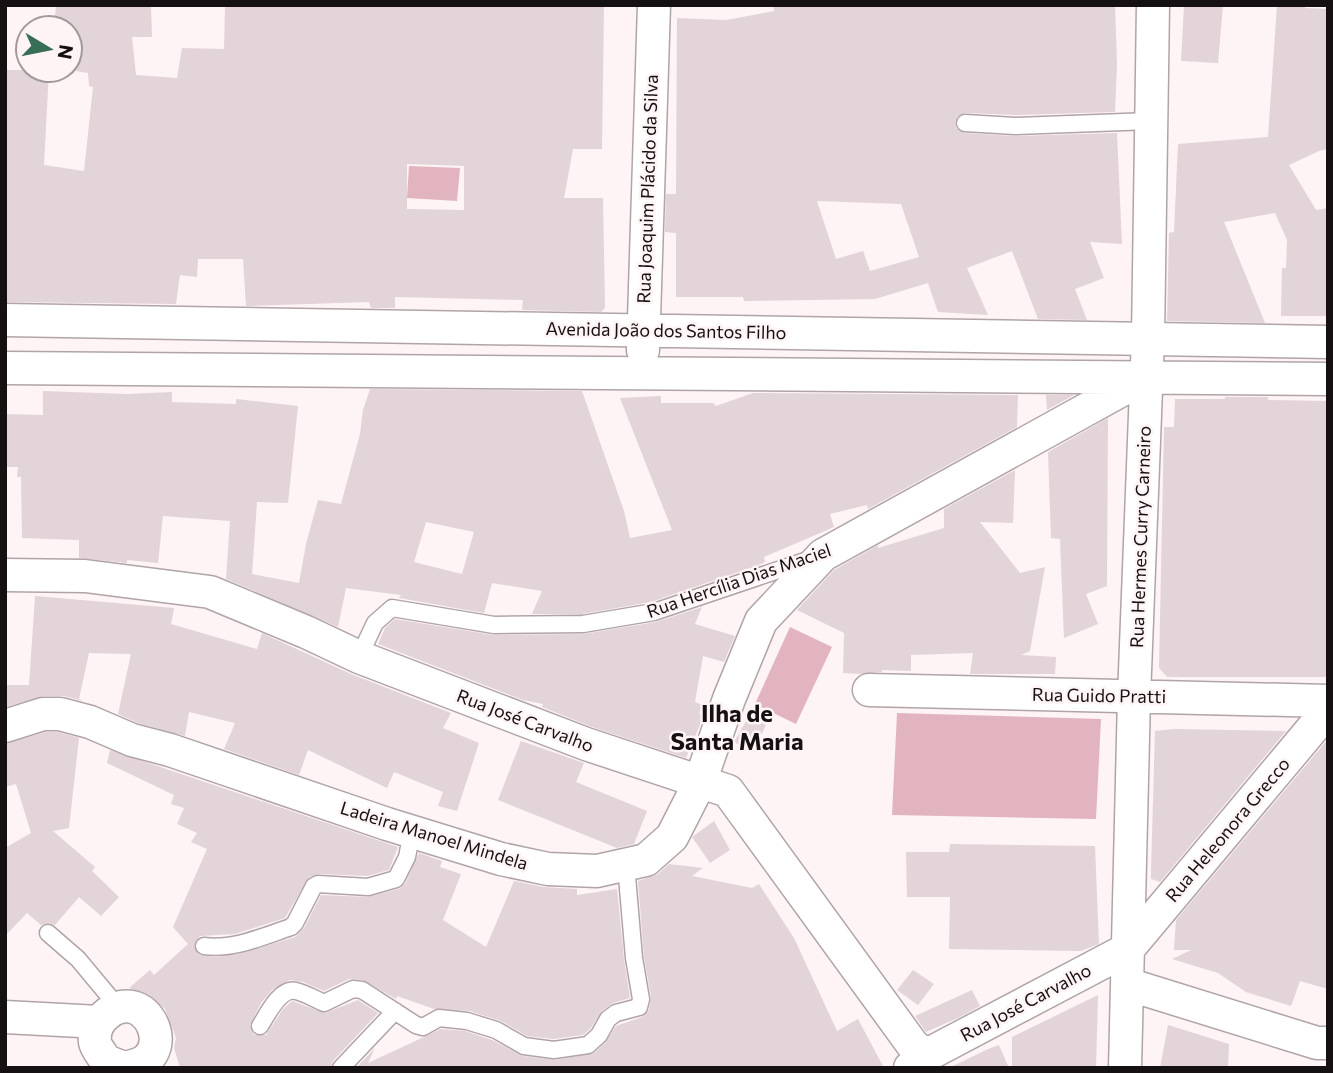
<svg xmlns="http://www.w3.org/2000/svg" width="1333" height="1073" font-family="Commissioner,sans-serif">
<rect width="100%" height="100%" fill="#fef3f5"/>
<!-- pitch -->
<path fill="#e2b4c0" d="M409,166L460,168L457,201L407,198Z
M790,627L832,647L796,724L755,704Z
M897,713L1101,719L1096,819L892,815Z"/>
<!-- building -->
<path fill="#e2d4d8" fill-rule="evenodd" d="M56,5H151L152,37H132L136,75L177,78L182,48L224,49L225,6L604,5L602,149H573L564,198H603L605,308L601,312L522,310L523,300L395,297V308H371L369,302L246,306L243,259H198L197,277L180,275L176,304L5,302V70H49L44,165L84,171L93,87L89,86L88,73L70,70V28H54ZM407,164L464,166V210L407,209Z
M773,5H1115L1117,65L1115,112L1015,115L965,113L957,117L955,122L956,128L964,133L1015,136L1117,133L1122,244L1090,242L1104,278L1075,289L1087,320L1038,319L1012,251L967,268L988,315L938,312L928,283L875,299L744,301L743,297H676V233L665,232L666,194H676L677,18L726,20L774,11ZM817,201L901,204L919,257L870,271L863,251L836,259Z
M1184,5H1223L1218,63L1181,61Z
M1277,5H1305V8L1328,9V149L1319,151L1289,165L1316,210L1328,208V316H1281L1282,268H1286L1287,240L1275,213L1224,222L1265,323L1167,321L1169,233L1174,232L1178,144L1268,137Z
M370,389L582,391L624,511L630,538L672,530L620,398L661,396V403H713L716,406L753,393L1018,395L1017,427L868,509L867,505L830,514L834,527L764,557L765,562L759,565L651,602L582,614H532L542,591L492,583L484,613L399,598L401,595L346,588L338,627L226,579L230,521L163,516L158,563L127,560V563L79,558V540L22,538L21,477H17L18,467H5V414L43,415V391L127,394L172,392V402L236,404V399L298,406L288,503L257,502L252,574L299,583L306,544L318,500L341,504L360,434L363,410ZM426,522L474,532L462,574L414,562Z
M1046,395H1074L1047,410Z
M1225,397H1268V400L1328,401V677H1167L1159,668L1164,427H1174L1175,399H1225Z
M1108,418L1107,586L1086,594L1098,624L1064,638L1060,539L1051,538L1048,452Z
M1015,470L1013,523L980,522L1020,573L1045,567L1030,651L1021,655L1056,657L1055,674H970L973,653L911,655V671L882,670V672L861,674L843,673L844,633L797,610L834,570L878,545V548L944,528V509Z
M35,596L174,608L171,624L257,649L262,633L351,674L451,713L443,728L479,743L457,811L438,806L443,792L394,772L387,788L308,750L299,775L224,749L235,723L189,712L185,736L138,723L118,714L131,654L89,653L79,699L83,701L64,696H43L5,707V685H29Z
M702,607L695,624L735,636L724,662L703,656L695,702L702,705L699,713L704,715L686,758L592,727L542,707L543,704L523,700L378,644L385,628L395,619L493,635L583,634L656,622Z
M749,716L766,725L753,752L734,742Z
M1175,729L1286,731L1160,882L1151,879V870L1155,731Z
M46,732H58L79,738L69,828L53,831L95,867L92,871L119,897L101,916L79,897L55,925L49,923L41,925L27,913L5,936V848L31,833L16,784L5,787V744Z
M1328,739V989L1300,981L1291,1006L1246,992L1218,973L1172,959L1191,950H1174L1176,920Z
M521,741L584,763L576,782L647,811L634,844L617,848L498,800Z
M110,750L398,847L389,870L367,876L319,874L309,877L285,918L235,934L200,936L194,946L199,955L216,957L239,954L295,937L304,928L321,895L368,897L399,889L405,884L419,853L442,861L440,867L461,874L443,920L486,947L514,881L544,887L577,889V895L617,889L624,959L630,998L613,1003L602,1011L591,1028L583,1035L554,1039L527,1036L501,1021L470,1011L434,1009L397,996L396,999L363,980L349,979L324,991L303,982L290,980L273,989L261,1003L250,1025L254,1035H266L283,1009L292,1001L325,1013L358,1000L378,1013L333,1061L331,1068H180L174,1048L176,1038L165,1009L148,994L129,988L150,970L154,975L188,944L173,927L207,849L191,842L197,833L177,824L184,808L171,804L174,795L107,763Z
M714,821L730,850L710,863L692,837Z
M950,844L1095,846L1099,944L1081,951L949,949L950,897H907L906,852H949Z
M669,864L703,868L692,876L752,888L759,884L794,938L837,1031L858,1019L884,1068H356L375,1048L368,1063L441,1029L465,1031L492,1040L523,1056L555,1060L594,1053L606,1042L616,1026L642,1017L649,1010L651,997L644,957L638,881L658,874Z
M913,970L934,984L918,1005L897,990Z
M972,990L980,1006L960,1017L926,1032L915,1016Z
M1098,995L1096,1068H1012V1037Z
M1168,1025L1229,1044L1228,1068H1160Z
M999,1045L1009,1068H949L988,1049Z"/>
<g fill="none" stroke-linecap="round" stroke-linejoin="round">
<!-- service casing -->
<g stroke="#b1a4a7" stroke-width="19">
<path id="service" d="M965,123L1015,126L1151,121
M359,657L375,623L392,608L494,625L583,624L654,612L811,559
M48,933L78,959L118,1007
M204,946C234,950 264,936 291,927L295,923L314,886L318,884L368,887L396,879L407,857L412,832
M260,1026C267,1015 280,987 296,991C305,993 315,999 324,1003L353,989L362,990L416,1025L423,1027L439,1018L467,1021L496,1030L524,1046L554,1050L588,1045L599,1035L608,1019L616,1013L639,1007L641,999L634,958L626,865
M341,1068L395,1011"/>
</g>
<!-- minor casing -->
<g stroke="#b1a4a7" stroke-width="35">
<path id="minor" d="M5,320L1328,342
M643,350L654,5
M5,368L1328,379
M5,575L85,576L210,592L306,632L359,657L586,744L728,791L912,1044L925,1056
M869,690L1328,701
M5,726L43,714H60L90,722L132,740L170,750L387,824L501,859L548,869L597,871L646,860L672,837L700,782L729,699L761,621L823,555L1147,376
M1127,984L1317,1043H1328
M5,1017L99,1022
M124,1068L106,1061C103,1056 96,1048 95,1042C92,1020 117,999 138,1009C155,1018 163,1045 147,1059C142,1064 134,1065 127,1068
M910,1068L925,1056L1128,949L1328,710
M1125,1068L1134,697L1148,338L1153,5"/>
</g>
<!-- service -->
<use href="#service" stroke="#fff" stroke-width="16"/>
<!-- minor -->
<use href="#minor" stroke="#fff" stroke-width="32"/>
</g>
<g text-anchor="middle" stroke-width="5" stroke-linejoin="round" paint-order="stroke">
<!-- street labels -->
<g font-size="18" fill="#151112" stroke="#fef3f5">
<text transform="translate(648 189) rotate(-88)" y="6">Rua Joaquim Plácido da Silva</text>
<text transform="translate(666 331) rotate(1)" y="6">Avenida João dos Santos Filho</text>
<text transform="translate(1141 537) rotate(-88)" y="6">Rua Hermes Curry Carneiro</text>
<text transform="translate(739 581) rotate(-19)" y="6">Rua Hercília Dias Maciel</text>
<text transform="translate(1099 696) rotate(1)" y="6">Rua Guido Pratti</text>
<text transform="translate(525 721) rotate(21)" y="6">Rua José Carvalho</text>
<text transform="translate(1228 830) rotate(-50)" y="6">Rua Heleonora Grecco</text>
<text transform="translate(434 836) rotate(17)" y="6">Ladeira Manoel Mindela</text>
<text transform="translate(1026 1003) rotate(-28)" y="6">Rua José Carvalho</text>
</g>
<!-- district labels -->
<g font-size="24" font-weight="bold" fill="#151112" stroke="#fef3f5">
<text x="737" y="722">Ilha de<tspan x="737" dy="28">Santa Maria</tspan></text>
</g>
</g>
<!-- border -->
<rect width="1333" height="1073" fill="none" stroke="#151112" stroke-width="14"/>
<!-- north arrow -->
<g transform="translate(49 49) rotate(100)"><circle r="33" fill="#fef3f5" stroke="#a1999a" stroke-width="2"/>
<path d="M0-5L12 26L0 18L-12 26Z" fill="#376f56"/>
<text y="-10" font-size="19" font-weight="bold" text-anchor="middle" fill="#151112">N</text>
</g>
</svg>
